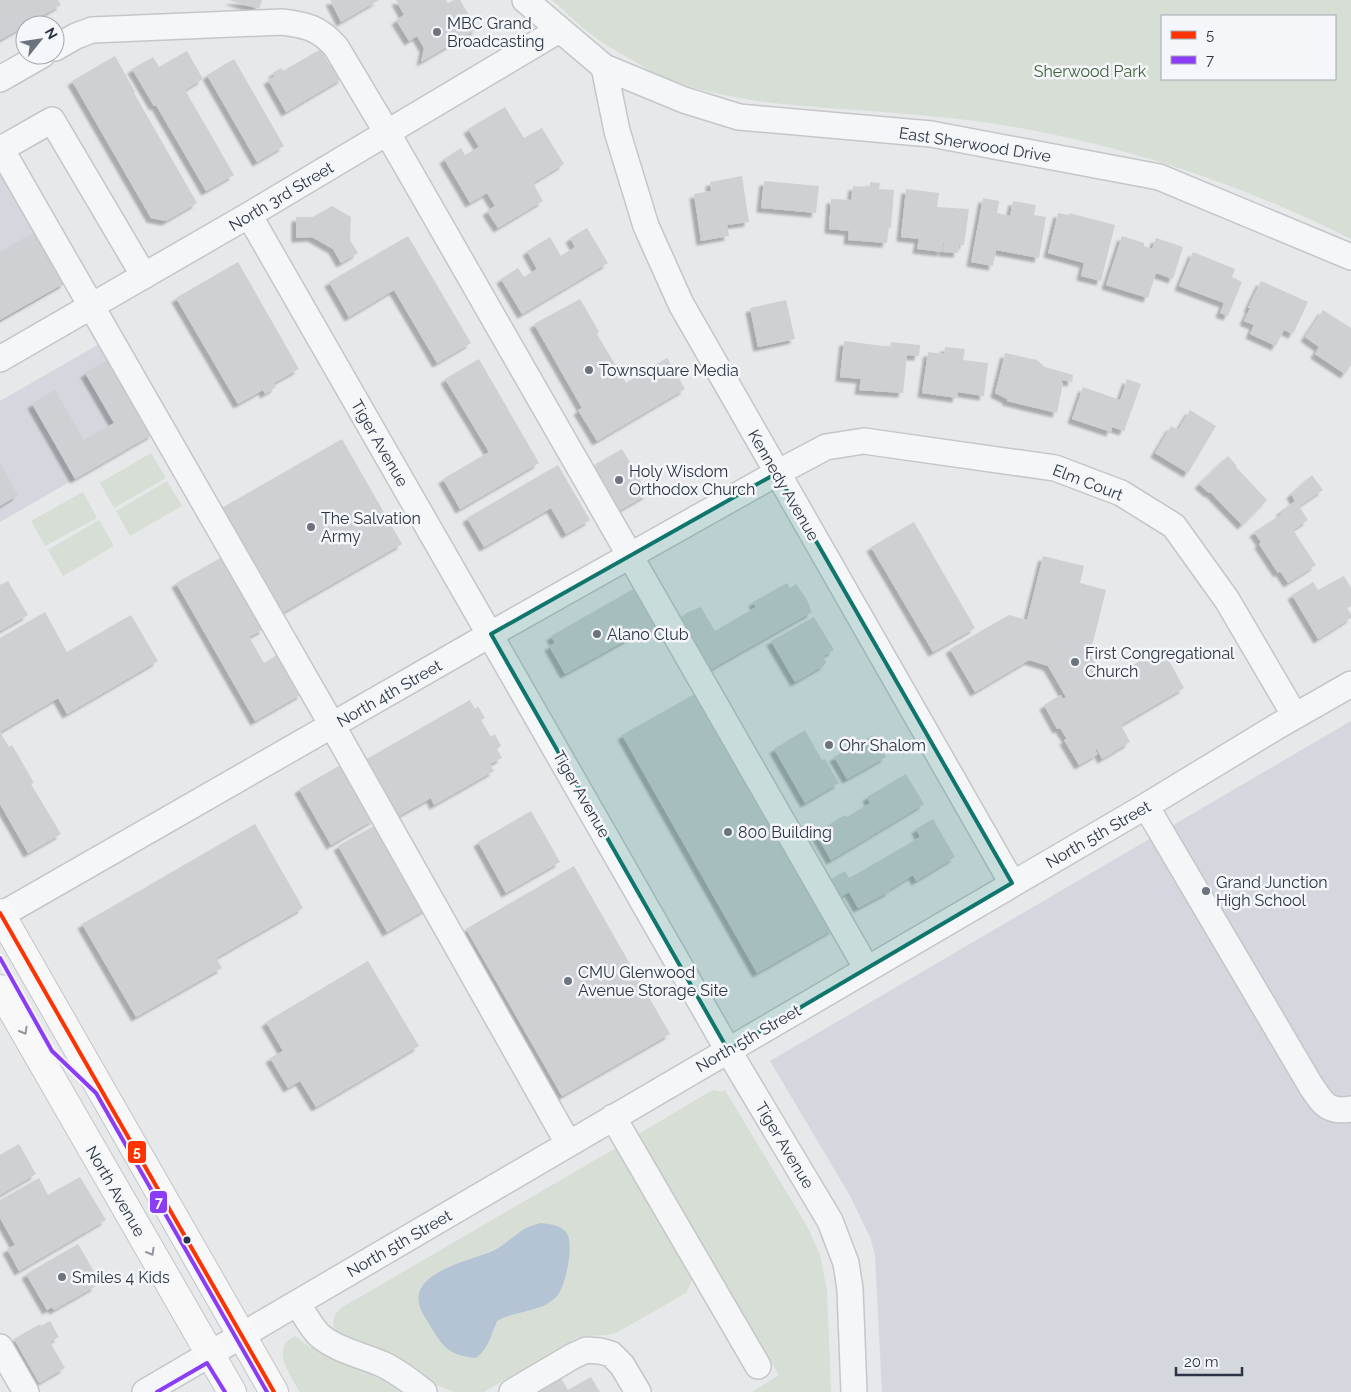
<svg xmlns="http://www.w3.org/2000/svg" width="1351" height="1392" font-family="Raleway,sans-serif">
<defs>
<filter id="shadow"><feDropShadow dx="-4.5" dy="4.5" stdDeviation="1" flood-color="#0004"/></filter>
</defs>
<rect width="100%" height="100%" fill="#e6e8ea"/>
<!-- built -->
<path fill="#d4d7dd" d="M0,164L69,282L0,322Z
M101,343L153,434L0,522V401Z
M1351,721V1392H882L875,1256L870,1237L849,1194L770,1061Z"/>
<!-- green -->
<path fill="#d6ded6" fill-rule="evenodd" d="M552,0H1351V239C1238,182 1109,140 983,122C937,116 890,112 843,109C779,104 716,100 656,74C648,71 641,65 634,61C618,52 601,43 587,31C575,22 564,10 552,0ZM1162,16H1335V79H1162Z
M151,453L166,478L114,508L100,483Z
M167,481L182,506L130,536L116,511Z
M83,492L97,518L45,546L31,521Z
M99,520L114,546L63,576L48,550Z
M715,1090L721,1092L725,1090L808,1228L820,1255L827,1290L831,1392H752L779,1375L637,1135L711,1091Z
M621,1145L693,1270L692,1280L686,1293L616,1333C602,1337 590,1334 576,1338L484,1392H454L436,1385L413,1370L338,1335C331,1329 333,1322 335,1314L341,1308Z
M295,1336L310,1347L385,1378L408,1392H300C291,1376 269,1348 295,1336Z"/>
<!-- water -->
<path fill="#b4c4d5" d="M541,1223C549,1224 560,1225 566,1232C575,1243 566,1285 557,1296C542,1313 515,1310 497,1321C491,1335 489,1348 476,1358C450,1355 444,1349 431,1327C427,1320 420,1311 419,1303C412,1271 474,1260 495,1250C504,1245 511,1238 520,1232C526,1227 534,1225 541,1223Z"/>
<!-- building -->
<path fill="#ced0d3" filter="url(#shadow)" d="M0,0H58L61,5L0,40Z
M229,0H262L259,9Z
M330,0H379L341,22Z
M396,0H446L448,3L454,0H460L477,29L421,62L424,48L417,36L409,41L396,20L404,15Z
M321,49L329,64L333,62L343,78L286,112L268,80L275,76L273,73L281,68L283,71Z
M187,51L203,79L185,90L234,175L206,191L156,105L154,106L132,69L153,57L159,67Z
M115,56L135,92L134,93L197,203L166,221L151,218L72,81Z
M234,59L284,146L257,162L207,75Z
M505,107L524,138L542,128L564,164L533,183L543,201L498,228L487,211L495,206L487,193L470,203L444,159L461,148L465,155L479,147L468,129Z
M742,176L749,222L727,225L729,236L701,241L694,194L711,191L710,182Z
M764,181L819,186L816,213L761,208Z
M870,182L880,183L879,189L894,190L891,228L889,227L887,243L848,240L849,231L829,229L831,199L851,200L853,186L870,187Z
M906,189L939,193L937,207L969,209L964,245H959L958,253L943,252L944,243H943L942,252L917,249L919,239L901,237Z
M983,198L999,201L997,213L1010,216L1013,201L1036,205L1034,215L1046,217L1039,258L996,250L993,266L971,262Z
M332,206L351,217L350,240L358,253L341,263L333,249L312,237L296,238V217H313Z
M1058,213L1069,215V213L1115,225L1101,281L1081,276L1084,263L1048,253Z
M587,228L608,263L522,314L501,279L518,268L524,277L537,269L527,251L550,237L561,256L575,247L570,238Z
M35,232L65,283L0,320V252Z
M408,236L471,343L437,363L394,290L349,317L329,282Z
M1122,236L1144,243V246L1152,249L1156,238L1183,247L1173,279L1156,273L1148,298L1106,285Z
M1193,252L1235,269L1232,277L1242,282L1228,316L1220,313L1224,303L1179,286Z
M238,262L299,369L274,383L276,387L265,394L263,390L238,404L176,298Z
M1261,281L1308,302L1293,334L1284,330L1276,346L1250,334L1254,325L1244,321L1250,308H1248Z
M580,299L599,332L597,334L626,383L667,358L685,389L597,441L578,410L582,408L534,324Z
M786,300L795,339L758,347L750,308Z
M1323,310L1351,328V365L1345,374L1315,354L1319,347L1305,337Z
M844,341L891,347V342L920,345L919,356L907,355L903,393L859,390L861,379L840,377Z
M945,347L965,349L963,360L988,363L984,396L958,392L957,398L922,393L928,352L944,354Z
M1005,353L1037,360L1045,367L1073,375L1072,382L1062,380L1061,382L1063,383L1057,413L1007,401V399L995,393Z
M110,359L153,434L75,479L32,404L55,390L84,440L114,423L85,373Z
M479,359L539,463L460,509L443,479L489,452L445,379Z
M1127,379L1141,384L1124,431L1112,427L1111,432L1072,419L1083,387L1120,400Z
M1190,410L1216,426L1188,473L1155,453L1171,426L1178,430Z
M342,439L402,544L280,614L220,509Z
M622,449L648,494L617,512L591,467Z
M1228,456L1237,466L1236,467L1267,500L1242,525L1210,492L1209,493L1199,484Z
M0,463L18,495L0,506Z
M558,465L590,520L566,534L551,508L484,547L467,518Z
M1312,475L1323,490L1299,506L1308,520L1293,530L1316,565L1288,583L1280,571L1278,573L1259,544L1261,542L1254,532L1282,514L1281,511L1295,501L1291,494Z
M914,522L975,628L933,652L871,547Z
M224,556L264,629L249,637L264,663L279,654L302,694L255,721L176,583Z
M1043,556L1084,566L1080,583L1106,590L1090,654L1106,681L1162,648L1184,688L1121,725L1130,742L1102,759L1097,749L1095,750L1098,754L1079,765L1064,740L1067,739L1060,728L1057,729L1044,705L1061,695L1063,699L1066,697L1048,666L1029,660L975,692L950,649L1009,615L1027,620Z
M1344,576L1351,588V606L1347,608L1351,614V618L1318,639L1292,595L1313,582L1318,590Z
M8,581L28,615L0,631V585Z
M787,583L790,588L796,584L806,598L812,612L706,672L676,621L688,612L701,607L715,631L756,607L753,602Z
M635,588L657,627L650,631L648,628L565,674L549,646L555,643L551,636Z
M45,612L67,652L131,615L158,661L67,714L58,698L0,732L9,747L12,745L22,762L34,783L31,784L61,834L28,853L0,804V638Z
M814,617L834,650L823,656L826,663L823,666L795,682L771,641Z
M698,692L834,929L757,973L622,735Z
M470,700L475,709L478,706L485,718L481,720L491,737L495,734L501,746L497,749L502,758L490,764L494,771L434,805L431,798L397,817L365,760Z
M805,730L822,760L825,759L839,783L805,803L774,749Z
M873,735L886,757L847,779L834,757Z
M344,763L375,819L331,845L299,789Z
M906,774L924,804L831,860L816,834L833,825L831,823L845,815L847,817L870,803L867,797Z
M531,811L560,862L506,893L478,842Z
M933,819L955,857L916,881L913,875L889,890L890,891L858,908L849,892L839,898L829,880L845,871L849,878L867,868L920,837L916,829Z
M379,823L428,908L387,932L338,846Z
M255,824L303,908L216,958L222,968L136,1017L82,924Z
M574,866L670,1034L562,1096L466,929Z
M368,961L419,1046L316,1107L300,1081L288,1088L270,1058L283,1051L266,1022Z
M19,1144L36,1174L0,1195V1155Z
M80,1177L106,1220L19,1271L7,1249L15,1245L0,1218V1200L39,1178L48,1195Z
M78,1244L99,1280L93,1282L96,1286L54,1310L52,1307L47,1310L26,1274Z
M50,1321L59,1337L50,1342L65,1368L39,1383L14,1339L40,1324L41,1326Z
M556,1370L568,1390L591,1377L600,1392H520Z"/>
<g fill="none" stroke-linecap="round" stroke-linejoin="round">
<!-- minor casing -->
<g stroke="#c4c6c8" stroke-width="28">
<path id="minor" d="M525,0L604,67L684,100L739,117L931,134L1159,177L1351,257
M55,48L76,36L92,30L282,22C307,25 319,28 336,47L395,146L867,969
M604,67L617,131L646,226L681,304L1012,883
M0,79L42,55
M0,147L332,725L568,1143
M1,149L52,120L144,276
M249,215L728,1050L830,1221L846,1263L850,1289L854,1392
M0,359L249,215L559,30
M1146,806L1311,1086C1323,1104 1328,1113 1351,1109
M1,915L491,634L777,473L826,447L864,441L1055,468L1121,493L1174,526L1227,600L1295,716
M613,1117L758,1366
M297,1303C304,1313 310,1326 319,1335C336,1350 362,1355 382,1364C398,1371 411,1382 424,1392
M0,1347L26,1392
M145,1392L1146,806L1276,727L1351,684
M512,1392L573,1356L586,1350L600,1351L611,1354L622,1365L638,1392"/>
</g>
<!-- major casing -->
<g stroke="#c2c5c8" stroke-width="30">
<path id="major" d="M0,913L274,1392
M0,989L232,1392"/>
</g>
<!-- minor -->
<use href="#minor" stroke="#f5f6f7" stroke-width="25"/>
<!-- major -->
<use href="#major" stroke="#f8f8f8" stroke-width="28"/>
<!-- bus-1 casing -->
<g stroke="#f4f6f9" stroke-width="8">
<path id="bus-1" d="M0,913L274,1392"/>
</g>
<!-- bus-2 casing -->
<g stroke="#f4f6f9" stroke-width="8">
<path id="bus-2" d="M0,958L52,1051L96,1093L267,1392
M157,1392L207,1363L225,1392"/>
</g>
<!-- bus-1 -->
<use href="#bus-1" stroke="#f30" stroke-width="4"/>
<!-- bus-2 -->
<use href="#bus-2" stroke="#8b3cf7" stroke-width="4"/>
</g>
<!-- one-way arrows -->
<defs><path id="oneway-chevron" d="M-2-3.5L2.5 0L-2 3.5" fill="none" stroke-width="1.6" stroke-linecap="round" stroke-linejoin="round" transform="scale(1.25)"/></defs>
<g stroke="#92969e">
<use href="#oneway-chevron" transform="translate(24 1031) rotate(60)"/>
<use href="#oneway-chevron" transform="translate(151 1252) rotate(60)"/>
</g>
<!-- marked area -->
<path fill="#0f766e" fill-opacity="0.2" stroke="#0f766e" stroke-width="4" stroke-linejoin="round" d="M777,473L1012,883L728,1050L491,634Z"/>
<!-- markers -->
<g fill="#6c737f" stroke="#f4f6f9" stroke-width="2">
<circle cx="437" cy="32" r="5"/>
<circle cx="589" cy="370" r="5"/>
<circle cx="619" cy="480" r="5"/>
<circle cx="311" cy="527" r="5"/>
<circle cx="597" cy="634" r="5"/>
<circle cx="1075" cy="662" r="5"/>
<circle cx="829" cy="745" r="5"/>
<circle cx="728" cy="832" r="5"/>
<circle cx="1206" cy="891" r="5"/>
<circle cx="568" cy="981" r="5"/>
<circle cx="62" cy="1277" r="5"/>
</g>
<circle fill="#2b3445" stroke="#f4f6f9" stroke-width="2" cx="187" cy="1240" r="4.5"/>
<g text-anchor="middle" stroke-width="5" stroke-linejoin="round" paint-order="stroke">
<!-- poi labels -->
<g font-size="16" fill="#2b3445" stroke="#f4f6f9" text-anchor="start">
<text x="447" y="29">MBC Grand<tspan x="447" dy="18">Broadcasting</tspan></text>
<text x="599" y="376">Townsquare Media</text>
<text x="629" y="477">Holy Wisdom<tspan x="629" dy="18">Orthodox Church</tspan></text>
<text x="321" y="524">The Salvation<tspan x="321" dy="18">Army</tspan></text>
<text x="607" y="640">Alano Club</text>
<text x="1085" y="659">First Congregational<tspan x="1085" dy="18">Church</tspan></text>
<text x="839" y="751">Ohr Shalom</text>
<text x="738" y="838">800 Building</text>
<text x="1216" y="888">Grand Junction<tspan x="1216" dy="18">High School</tspan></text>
<text x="578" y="978">CMU Glenwood<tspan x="578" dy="18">Avenue Storage Site</tspan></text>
<text x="72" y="1283">Smiles 4 Kids</text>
</g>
<!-- park labels -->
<g font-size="16" fill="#3f6138" stroke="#f4f6f9">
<text x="1090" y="77">Sherwood Park</text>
</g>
<!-- street labels -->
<g font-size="16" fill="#2b3445" stroke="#f4f6f9">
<text transform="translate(975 144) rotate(9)" y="6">East Sherwood Drive</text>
<text transform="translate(281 196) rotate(-31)" y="6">North 3rd Street</text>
<text transform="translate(380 443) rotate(60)" y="6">Tiger Avenue</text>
<text transform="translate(1088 482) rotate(21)" y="6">Elm Court</text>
<text transform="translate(784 485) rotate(60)" y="6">Kennedy Avenue</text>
<text transform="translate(389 693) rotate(-30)" y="6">North 4th Street</text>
<text transform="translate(582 794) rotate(60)" y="6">Tiger Avenue</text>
<text transform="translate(1098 834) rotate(-30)" y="6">North 5th Street</text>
<text transform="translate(748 1038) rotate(-30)" y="6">North 5th Street</text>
<text transform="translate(785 1145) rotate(59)" y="6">Tiger Avenue</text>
<text transform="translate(116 1191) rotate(60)" y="6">North Avenue</text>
<text transform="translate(399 1243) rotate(-30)" y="6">North 5th Street</text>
</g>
</g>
<g stroke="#f4f6f9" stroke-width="2">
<rect x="127" y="1140" width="20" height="24" rx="5" fill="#f30"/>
<rect x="149" y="1190" width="19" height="24" rx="5" fill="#8b3cf7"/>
</g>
<g font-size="14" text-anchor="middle" font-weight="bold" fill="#fff">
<text x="137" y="1157">5</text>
<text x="159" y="1207">7</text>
</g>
<!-- legend -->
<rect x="1161" y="15" width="175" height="65" fill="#f4f6f9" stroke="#a4a8b1"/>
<rect x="1171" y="31" width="25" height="8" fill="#ff3300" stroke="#a4a8b1"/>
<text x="1206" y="40" font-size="15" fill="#2b3445">5</text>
<rect x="1171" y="56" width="25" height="8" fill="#8b3cf7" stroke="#a4a8b1"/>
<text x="1206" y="65" font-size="15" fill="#2b3445">7</text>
<!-- north arrow -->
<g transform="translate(40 40) rotate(60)"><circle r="24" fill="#f4f6f9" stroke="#a4a8b1"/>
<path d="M0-4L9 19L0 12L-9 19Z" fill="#6c737f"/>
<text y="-8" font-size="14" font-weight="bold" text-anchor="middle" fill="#2b3445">N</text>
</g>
<!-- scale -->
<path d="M1176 1367v8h66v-8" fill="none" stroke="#2b3445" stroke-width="2.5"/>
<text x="1184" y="1367" font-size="15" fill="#2b3445" stroke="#f4f6f9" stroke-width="4" paint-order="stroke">20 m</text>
</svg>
